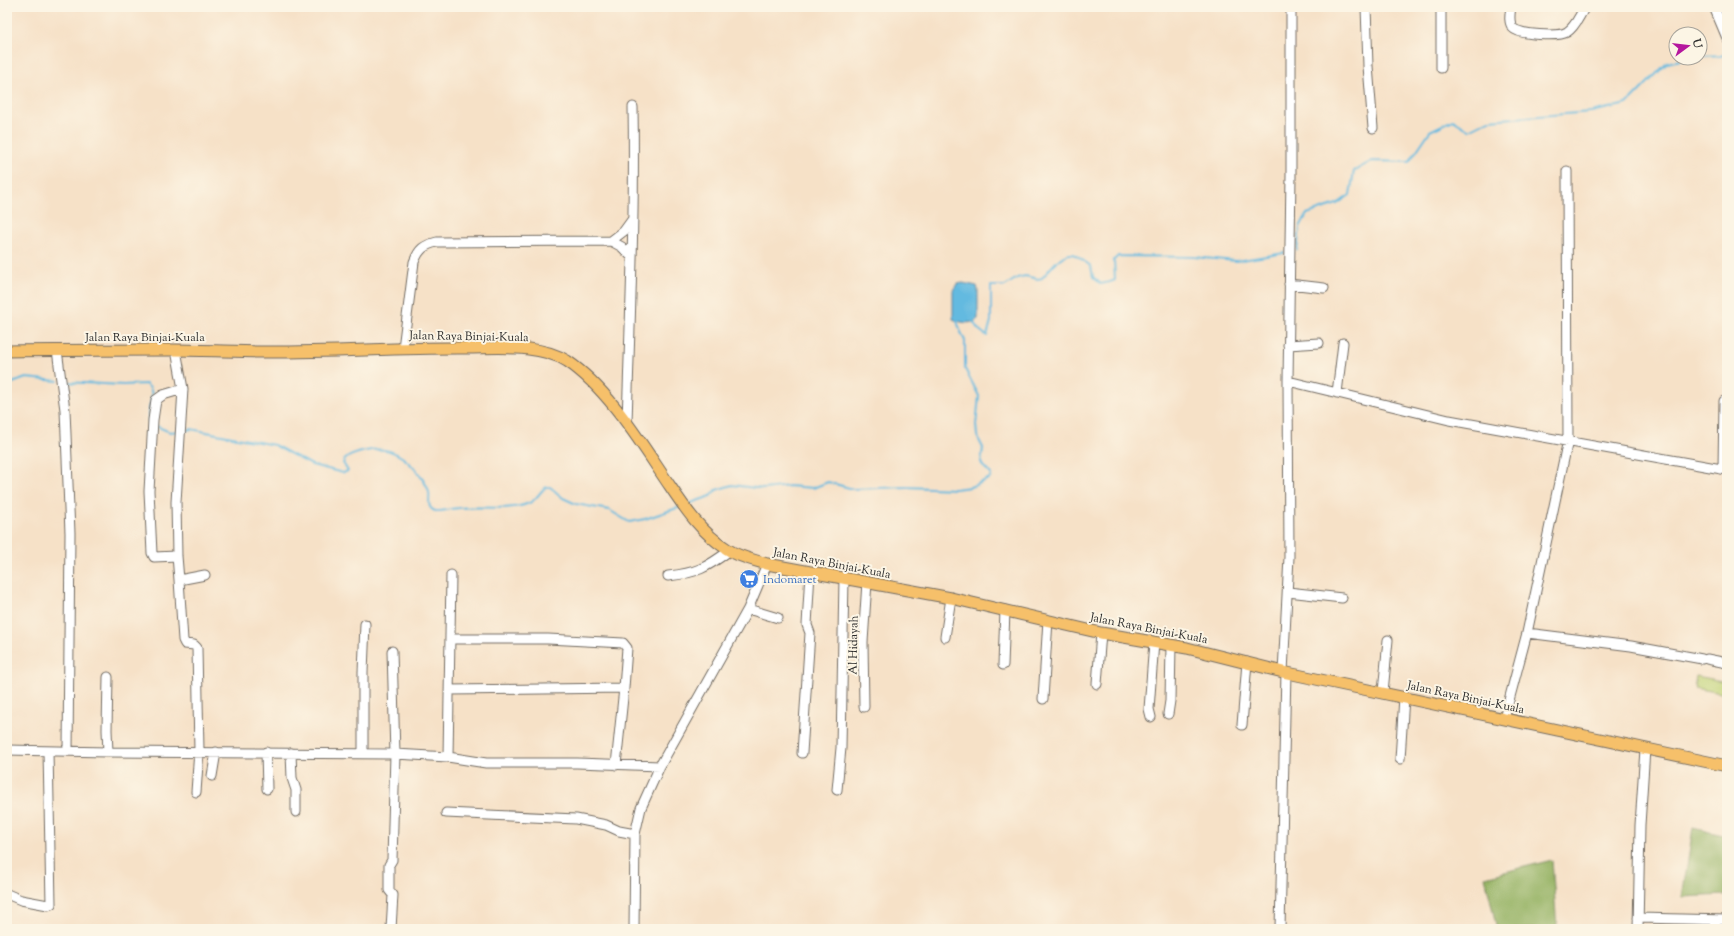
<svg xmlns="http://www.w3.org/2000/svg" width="1734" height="936" font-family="'Sorts Mill Goudy',serif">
<rect width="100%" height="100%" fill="#fcf5e5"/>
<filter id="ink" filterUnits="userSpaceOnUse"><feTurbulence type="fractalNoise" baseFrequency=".025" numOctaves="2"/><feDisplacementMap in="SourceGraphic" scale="8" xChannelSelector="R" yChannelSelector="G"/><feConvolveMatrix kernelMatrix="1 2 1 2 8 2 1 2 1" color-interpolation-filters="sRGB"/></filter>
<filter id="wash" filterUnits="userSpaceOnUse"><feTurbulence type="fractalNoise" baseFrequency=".012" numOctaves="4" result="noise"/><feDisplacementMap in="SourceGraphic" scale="16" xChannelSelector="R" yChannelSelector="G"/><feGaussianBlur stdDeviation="0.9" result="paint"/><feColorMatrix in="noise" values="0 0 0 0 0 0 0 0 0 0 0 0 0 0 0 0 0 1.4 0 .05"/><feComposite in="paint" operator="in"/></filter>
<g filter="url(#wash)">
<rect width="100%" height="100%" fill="#f6e1c7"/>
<!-- green -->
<path fill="#bfd275" stroke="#757e50" d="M1696,676L1727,682V694L1694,688Z"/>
<!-- forest -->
<path fill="#97b466" stroke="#617048" d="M1693,828L1727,836L1726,895L1682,897Z
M1552,860L1557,929H1497L1485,877Z"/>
<!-- water -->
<path fill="#63bae0" stroke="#477286" d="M963,283L977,286L978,290V319C971,325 961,323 953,319V290L957,284Z"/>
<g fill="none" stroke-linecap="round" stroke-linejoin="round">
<!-- stream -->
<path stroke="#63bae0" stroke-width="2" d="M1700,56L1727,55
M1297,250L1300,227L1307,214L1337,204L1350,195L1354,171L1372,161L1409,162L1430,131L1453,120L1469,130L1489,120L1591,112L1627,104L1667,63L1689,58
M973,321L978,329L987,336L991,321V286H1005L1017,278L1025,276L1038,279L1042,278C1049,271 1063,249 1075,255C1080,258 1086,263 1091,266L1093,277L1101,284L1110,282L1115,280L1114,260L1118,256L1194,257L1236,261L1284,253
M64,382L123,385L146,384C159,394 145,407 149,423
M7,385L26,378L58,381
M156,426L170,432L179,431
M183,431L191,429L274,445L312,465L343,473L348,471L343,463C345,457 352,455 358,453C382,445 398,450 415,469C420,475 427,484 429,492C430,497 428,503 430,507C431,509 433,510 435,511C442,512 452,508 459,508C477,506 514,511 529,503C537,500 539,491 547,487H550L563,498L576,504L609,510L629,522L645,519L680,507
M688,504L711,496L716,490L732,485L764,489L789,486L813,488L828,482L853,489L906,487L955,489L970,487L978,484L990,478L991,474L983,466L981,462L983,448L977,436L976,425L979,396L965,369V341L960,330L957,321L959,319"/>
</g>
</g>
<g filter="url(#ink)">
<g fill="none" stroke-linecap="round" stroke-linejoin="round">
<!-- minor casing -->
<g stroke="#726b62" stroke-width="11">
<path id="minor" d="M1366,7L1368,66L1373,128
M1511,7C1510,14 1508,22 1513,28C1519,35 1559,37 1567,32C1576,26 1579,16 1585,7
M1714,7L1727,38
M1441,68V7
M611,241L624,231L632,220
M1289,284L1324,288
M1288,345L1319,343
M403,348L414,262C419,249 424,245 437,242L611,241L622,247L631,256
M57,350L65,410L70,533L68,751
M176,350L183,389L176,502L177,556L179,580
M1288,381L1449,420L1727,470
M1337,393L1343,343
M627,423C630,318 635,212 633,107
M1723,469L1724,401
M177,556L154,557L152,553L149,491L153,420L156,400L163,395L183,389
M668,576C697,573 706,568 729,551
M1288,592L1342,598
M748,609L778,618
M1527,633L1631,646L1702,659
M945,637L951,598
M451,639H548L623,643L627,648L624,688
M1707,659L1727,663
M1003,665L1005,610
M1283,672L1289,557L1288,381L1291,175V7
M108,677L107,730L108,752
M1097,684L1101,633
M449,690L624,688L616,765
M1383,692L1388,640
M1043,699L1048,620
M864,707L863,642L867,582
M1168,714L1170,701L1171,645
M1151,717L1149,709L1154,642
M1504,719L1527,633L1568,440L1567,171
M1242,725L1247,662
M7,750L108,752L395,754L448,757L486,763H577L660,766
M266,752L267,789
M291,753L292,778L296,790V812
M802,753L810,633L807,625L810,572
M363,754V672L365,624
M448,757L451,575
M1400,759L1404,697
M212,776L216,752
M837,790L841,748L844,578
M196,792L199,751L197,648L194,645L185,644L183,640L179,580L205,575
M446,813L576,819L606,825L619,831L635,834
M7,894L21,900L48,905L51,904L48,751
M1638,918L1727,920
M391,929L393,895L389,890V865L392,860L395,754L392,651
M634,929L635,834L641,808L660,766L748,609L767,564
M1280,929L1286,672
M1638,929L1640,825L1645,749"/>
</g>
<!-- major casing -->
<g stroke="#726b62" stroke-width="13">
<path id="major" d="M7,351C63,350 119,350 174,350C207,350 240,352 273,352C335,352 396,348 457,348C491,349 537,342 567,361C609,389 642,445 670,486C686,510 702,533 727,549C738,557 754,560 767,564L951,598L1101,633L1187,648L1283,672L1727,766"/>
</g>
<!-- minor -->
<use href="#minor" stroke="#fff" stroke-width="9"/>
<!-- major -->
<use href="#major" stroke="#f6c06b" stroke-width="11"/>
</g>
</g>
<!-- icons -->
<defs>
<g id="supermarket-disc" transform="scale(1)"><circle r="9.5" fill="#3f7fe0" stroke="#fcf5e5"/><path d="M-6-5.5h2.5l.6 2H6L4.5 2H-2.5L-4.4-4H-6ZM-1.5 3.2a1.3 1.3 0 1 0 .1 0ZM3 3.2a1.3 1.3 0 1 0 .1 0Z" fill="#fff"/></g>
</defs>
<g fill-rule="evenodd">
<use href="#supermarket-disc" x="749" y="579"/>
</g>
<g text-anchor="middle" stroke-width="4" stroke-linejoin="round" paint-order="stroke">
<!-- street labels -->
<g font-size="12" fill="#2b2b2b" stroke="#fcf5e5">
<text transform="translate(469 336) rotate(1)" y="4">Jalan Raya Binjai-Kuala</text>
<text x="145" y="341">Jalan Raya Binjai-Kuala</text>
<text transform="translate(832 563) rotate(11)" y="4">Jalan Raya Binjai-Kuala</text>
<text transform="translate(1149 628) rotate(11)" y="4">Jalan Raya Binjai-Kuala</text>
<text transform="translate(853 645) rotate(-89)" y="4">Al Hidayah</text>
<text transform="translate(1466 697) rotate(12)" y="4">Jalan Raya Binjai-Kuala</text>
</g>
<!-- shop labels -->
<g font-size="12" fill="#366cbe" stroke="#fcf5e5" text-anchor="start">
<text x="763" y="583">Indomaret</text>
</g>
</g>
<!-- margin -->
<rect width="1734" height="936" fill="none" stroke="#fcf5e5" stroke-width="24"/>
<!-- north arrow -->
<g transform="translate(1688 46) rotate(75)"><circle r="19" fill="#fcf5e5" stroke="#a8a49b"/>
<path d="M0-3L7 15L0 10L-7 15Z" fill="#b5179e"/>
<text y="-6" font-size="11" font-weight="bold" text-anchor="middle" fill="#2b2b2b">U</text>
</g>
</svg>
